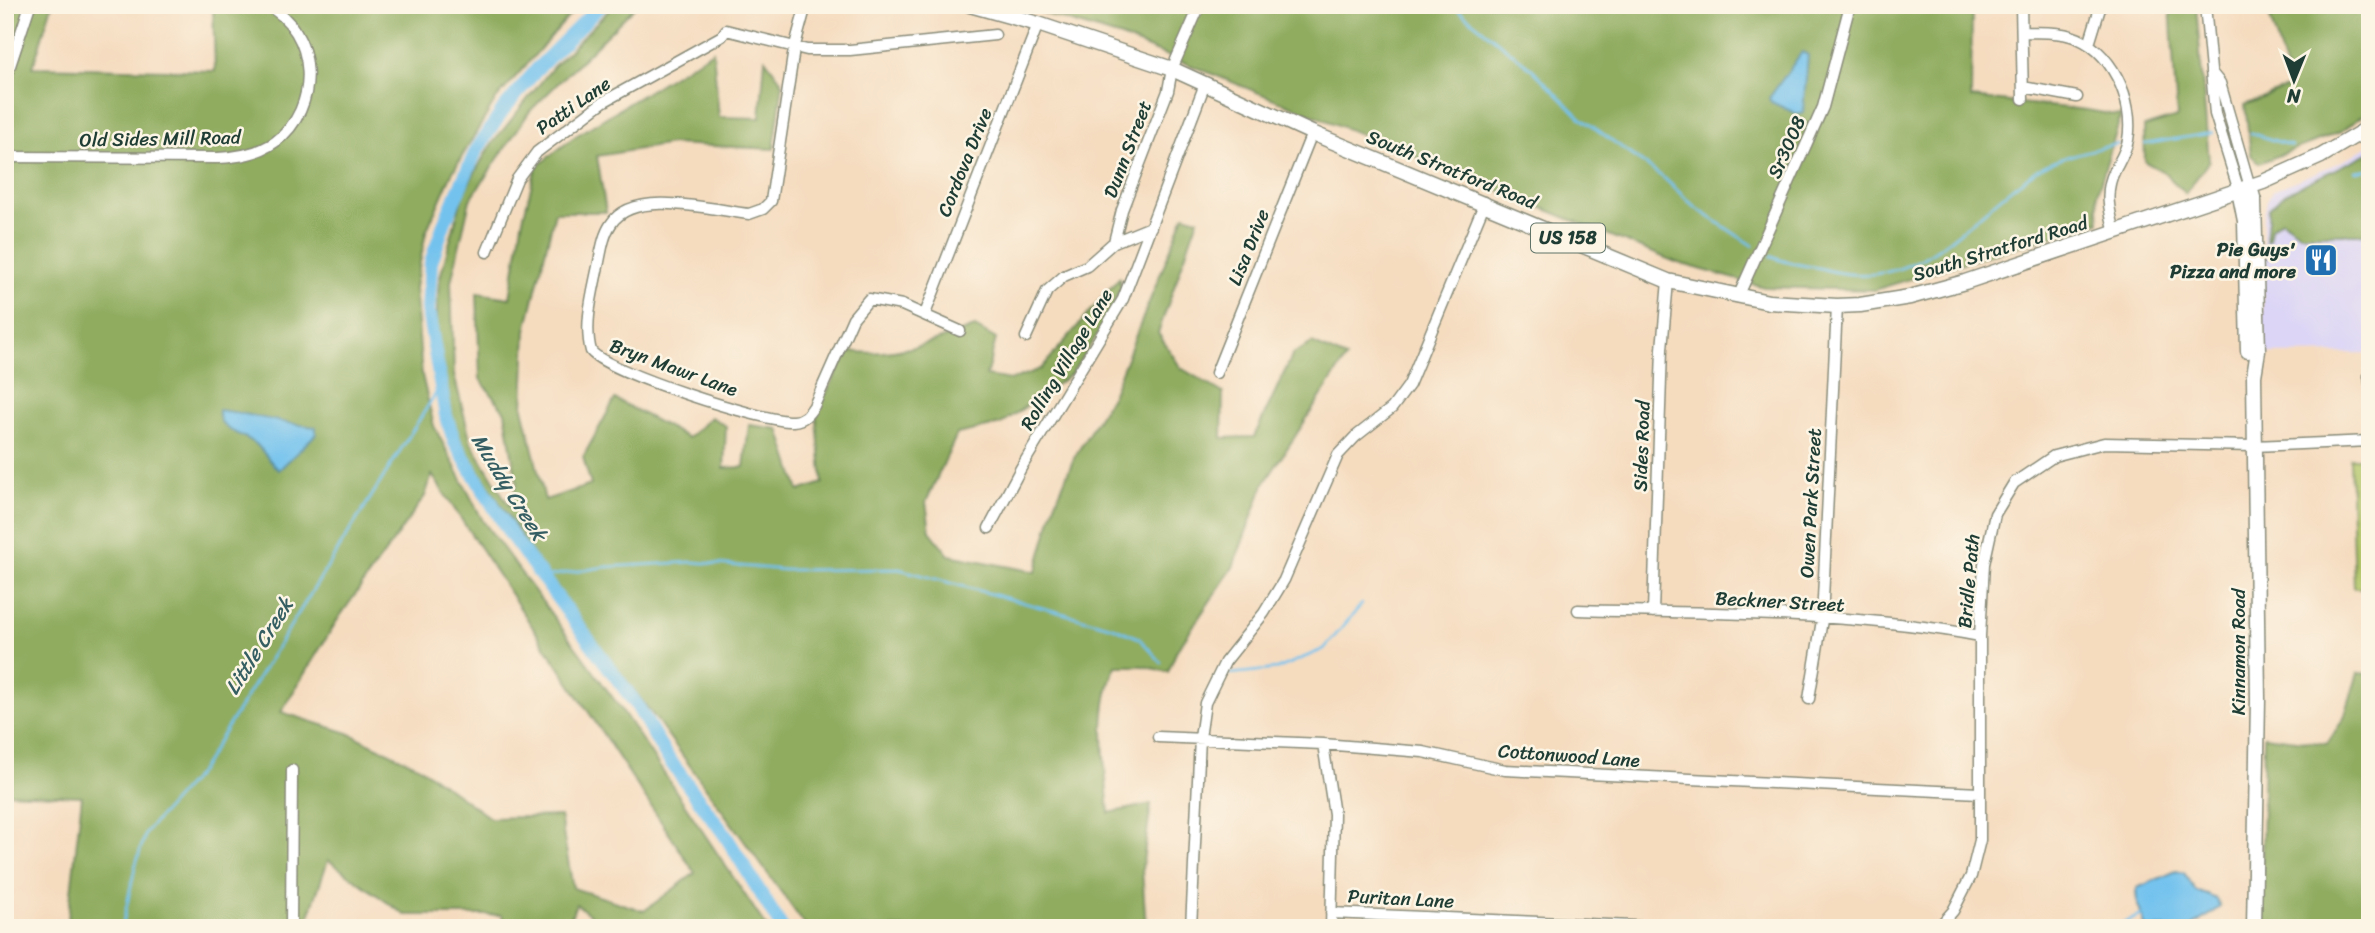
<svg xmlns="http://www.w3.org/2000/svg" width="2375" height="933" font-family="Sriracha,sans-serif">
<rect width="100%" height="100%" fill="#fcf5e5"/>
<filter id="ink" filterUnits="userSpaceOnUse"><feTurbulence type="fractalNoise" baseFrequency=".0143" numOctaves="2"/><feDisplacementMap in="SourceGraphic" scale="14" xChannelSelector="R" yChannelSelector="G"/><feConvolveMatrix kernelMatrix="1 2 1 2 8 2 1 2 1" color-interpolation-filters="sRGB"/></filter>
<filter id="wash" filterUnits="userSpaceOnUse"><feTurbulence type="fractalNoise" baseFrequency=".00686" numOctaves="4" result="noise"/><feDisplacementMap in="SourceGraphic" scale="28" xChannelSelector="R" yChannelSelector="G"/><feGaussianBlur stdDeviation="1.57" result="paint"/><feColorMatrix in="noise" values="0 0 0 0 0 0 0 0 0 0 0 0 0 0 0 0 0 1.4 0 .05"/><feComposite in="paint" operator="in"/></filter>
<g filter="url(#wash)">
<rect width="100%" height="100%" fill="#f5dcbf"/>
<!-- built -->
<path fill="#dcd5f6" d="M2370,144V353L2263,354V219L2267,201L2272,191L2347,159Z"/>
<!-- green -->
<path fill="#b4c76b" stroke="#6a8250" stroke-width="2" d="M2350,458H2370V588H2354Z"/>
<!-- forest -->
<path fill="#8fac5f" stroke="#57744a" stroke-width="2" fill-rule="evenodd" d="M5,5H52L33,67L215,71L213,5H579L496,99L451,175L426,232L415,287L422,375L434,426L483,521L619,706L767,928H607L576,904L567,928H503L502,915H405L328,860L305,928H67L82,796L5,793ZM432,475L695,873L644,911L573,888L560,816L490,818L418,766L348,733L281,712L338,619L425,496Z
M614,5H637L530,111L470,200L451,282L454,375L471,442L509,506L517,484L505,412L480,379L477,293L510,298L522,223L536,167L574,137L713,51L719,117L760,118L765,59L783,83L774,149L671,144L597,156L606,212H555L526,330L523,408L545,500L591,485L583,457L615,399L688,438L711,417L726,426L724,468L744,467L749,425L779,429L799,491L823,483L816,412L849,351C894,358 933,342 975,327L996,339L986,376L1011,380L1041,369L1119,278L1121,287L1104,325L1071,374L1001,424L957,434L926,502L930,531L949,555L1036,572L1055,504L1074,458L1112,395L1184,215L1198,219L1158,333L1181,368L1223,393L1222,438L1254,437L1293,354L1312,343L1346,358L1264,484L1233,567L1177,650L1168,672L1143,666H1116C1095,710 1105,765 1109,813L1151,804L1142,869L1146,928H807L659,723L552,584L455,434L436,326L439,281L463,194L488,149L553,67Z
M1016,5H1972L1971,98L2087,110L2121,116L2097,194L2099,222L1874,290L1764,287L1678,263L1121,37Z
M2170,5H2196L2209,161L2185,194L2164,172L2145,162L2144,127L2177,117Z
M2266,5H2370V110L2340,132L2259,163L2251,155L2245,105L2291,86Z
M2370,152V234H2301L2281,220L2271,228L2269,240L2266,241L2269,208L2286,193Z
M2358,673L2370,674V928H2261L2264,736L2327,744L2344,718Z"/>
<!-- water -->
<path fill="#73c2ee" stroke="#498091" stroke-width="2" d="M1802,52L1808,55L1803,112L1797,114L1771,102L1769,98Z
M219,410C252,414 283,424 316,427V434L279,470C270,463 265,453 257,445C246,434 216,432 219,410Z
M2176,871L2184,873L2196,891L2217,899L2220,907L2190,928H2146L2138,905L2137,888Z"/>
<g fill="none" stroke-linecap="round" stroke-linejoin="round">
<!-- stream -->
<path stroke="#73c2ee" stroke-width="2.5" d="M1452,5L1532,69L1581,118L1665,179L1696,208L1753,246
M2250,133L2292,146
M2145,144L2212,133
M2356,171L2370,169
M1770,256C1789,265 1807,265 1827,270C1923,295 1966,215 2037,170C2060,156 2092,150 2118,144
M542,577L604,567L693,562L785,570L899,569L1113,627L1139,638L1161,662
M1230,674L1277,669L1324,649L1362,604
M122,928L135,867L146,832L200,771L441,385
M2112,928L2142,915"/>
<!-- river -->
<path stroke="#73c2ee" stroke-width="14" d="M601,5L538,68L503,110L476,151L445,221L431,262L428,311L446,416L455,443L511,535L636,704L665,754L725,835L782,928"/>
</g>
</g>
<g filter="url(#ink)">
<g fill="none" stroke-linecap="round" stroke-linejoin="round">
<!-- minor casing -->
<g stroke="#8a8c7a" stroke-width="13">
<path id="minor" d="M806,5L794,49L771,201L763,209L749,214C714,210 633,188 611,224C602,237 601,255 597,271C592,295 584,326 591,351C605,371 766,423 793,421C804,420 808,415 814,406L853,318L869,299L902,305L960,331
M2021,5L2023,99
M2205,5L2215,114L2239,191
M2022,32C2038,33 2056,31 2071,36C2111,48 2135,100 2128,140C2126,151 2120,160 2115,170C2104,191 2109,210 2115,232
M2089,44L2101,5
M2211,72L2220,83L2250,187
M5,81L30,5
M2023,87L2077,97
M5,157L218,158C238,157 258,154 275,142C321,109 319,31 266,5
M1114,242L1122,210L1168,91L1172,69L1200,5
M487,252L517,179L537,152L603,102L722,36L726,30L807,50H850L995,35
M1738,297L1823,107L1850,5
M925,314L1038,24
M1026,337L1047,291L1064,276L1087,266L1114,242L1151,227
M1216,373L1312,133
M2369,376L2370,383
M989,528L1021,468L1123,299L1205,84
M1578,610C1711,614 1849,611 1980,636
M1653,612L1662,349L1668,281
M1809,699L1822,620L1837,306
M1158,737L1323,744L1423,752L1505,770L1979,793
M1323,744L1334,814L1331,928
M1331,913L1679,928
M291,928L292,770
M1191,928L1200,738L1205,703L1225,662L1264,613L1284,580L1338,455L1355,437L1392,408L1409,385L1485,202
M1938,928L1953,911L1971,876L1980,840V636L1984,564L1995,514L2014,483L2054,456L2104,443L2254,446L2370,441"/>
</g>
<!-- major casing -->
<g stroke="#8a8c7a" stroke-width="17">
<path id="major" d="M970,5L1038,24L1172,69L1312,133L1668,281L1769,302L1837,306L1860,305L1910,297L1965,282L2263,182L2321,156L2370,127
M2250,187L2254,201L2258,351L2254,376L2258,699L2254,928
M2239,191L2245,221L2248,351"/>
</g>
<!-- minor -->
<use href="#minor" stroke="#fff" stroke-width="10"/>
<!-- major -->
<use href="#major" stroke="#fff" stroke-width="14"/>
</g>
</g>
<!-- icons -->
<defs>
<g id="restaurant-square" transform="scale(1.75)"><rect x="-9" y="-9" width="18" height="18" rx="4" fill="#1f6fb2" stroke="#fcf5e5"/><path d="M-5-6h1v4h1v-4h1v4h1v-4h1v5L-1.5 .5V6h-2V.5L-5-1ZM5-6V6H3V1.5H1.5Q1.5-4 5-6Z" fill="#fff"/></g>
</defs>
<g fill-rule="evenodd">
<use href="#restaurant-square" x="2321" y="260"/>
</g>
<g text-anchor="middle" stroke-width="5" stroke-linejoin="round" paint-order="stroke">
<!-- shield labels -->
<rect fill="#fcf5e5" stroke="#617469" stroke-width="2" x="1531" y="223.5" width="74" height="29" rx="5"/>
<g font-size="18" font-weight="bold" fill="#1f3d34">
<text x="1568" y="244">US 158</text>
</g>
<!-- street labels -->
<g font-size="19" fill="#1f3d34" stroke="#fcf5e5">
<text transform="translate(573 105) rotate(-35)" y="7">Patti Lane</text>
<text transform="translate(160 138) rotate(-1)" y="7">Old Sides Mill Road</text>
<text transform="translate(1786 147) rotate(-66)" y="7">Sr3008</text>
<text transform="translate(1127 149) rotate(-69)" y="7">Dunn Street</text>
<text transform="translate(964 162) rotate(-68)" y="7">Cordova Drive</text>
<text transform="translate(1452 169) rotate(22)" y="7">South Stratford Road</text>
<text transform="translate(1248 247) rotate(-68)" y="7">Lisa Drive</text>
<text transform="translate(2000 248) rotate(-17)" y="7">South Stratford Road</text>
<text transform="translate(1066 359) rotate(-59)" y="7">Rolling Village Lane</text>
<text transform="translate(674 367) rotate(20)" y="7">Bryn Mawr Lane</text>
<text transform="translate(1641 446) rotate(-88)" y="7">Sides Road</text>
<text transform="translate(1810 503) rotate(-87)" y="7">Owen Park Street</text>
<text transform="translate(1968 581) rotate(-85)" y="7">Bridle Path</text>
<text transform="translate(1780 601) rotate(3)" y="7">Beckner Street</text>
<text transform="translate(2238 652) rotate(-90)" y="7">Kinnamon Road</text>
<text transform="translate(1569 755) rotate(4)" y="7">Cottonwood Lane</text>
<text transform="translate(1401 898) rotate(3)" y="7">Puritan Lane</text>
</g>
<!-- poi labels -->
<g font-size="19" font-weight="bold" fill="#1f3d34" stroke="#fcf5e5" text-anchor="end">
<text x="2296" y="256">Pie Guys'<tspan x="2296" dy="22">Pizza and more</tspan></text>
</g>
<!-- water labels -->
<g font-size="21" font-style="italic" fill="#345e62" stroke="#fcf5e5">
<text transform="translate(509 487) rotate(58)" y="7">Muddy Creek</text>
<text transform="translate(259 646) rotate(-58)" y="7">Little Creek</text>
</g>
</g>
<!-- margin -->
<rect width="2375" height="933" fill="none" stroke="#fcf5e5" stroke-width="28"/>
<!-- north arrow -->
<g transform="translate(2294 80) rotate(181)" stroke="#fcf5e5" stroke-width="5" paint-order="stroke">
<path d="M0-5L12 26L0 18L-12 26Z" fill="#1f3d34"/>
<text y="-10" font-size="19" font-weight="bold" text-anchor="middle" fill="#1f3d34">N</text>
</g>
</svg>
